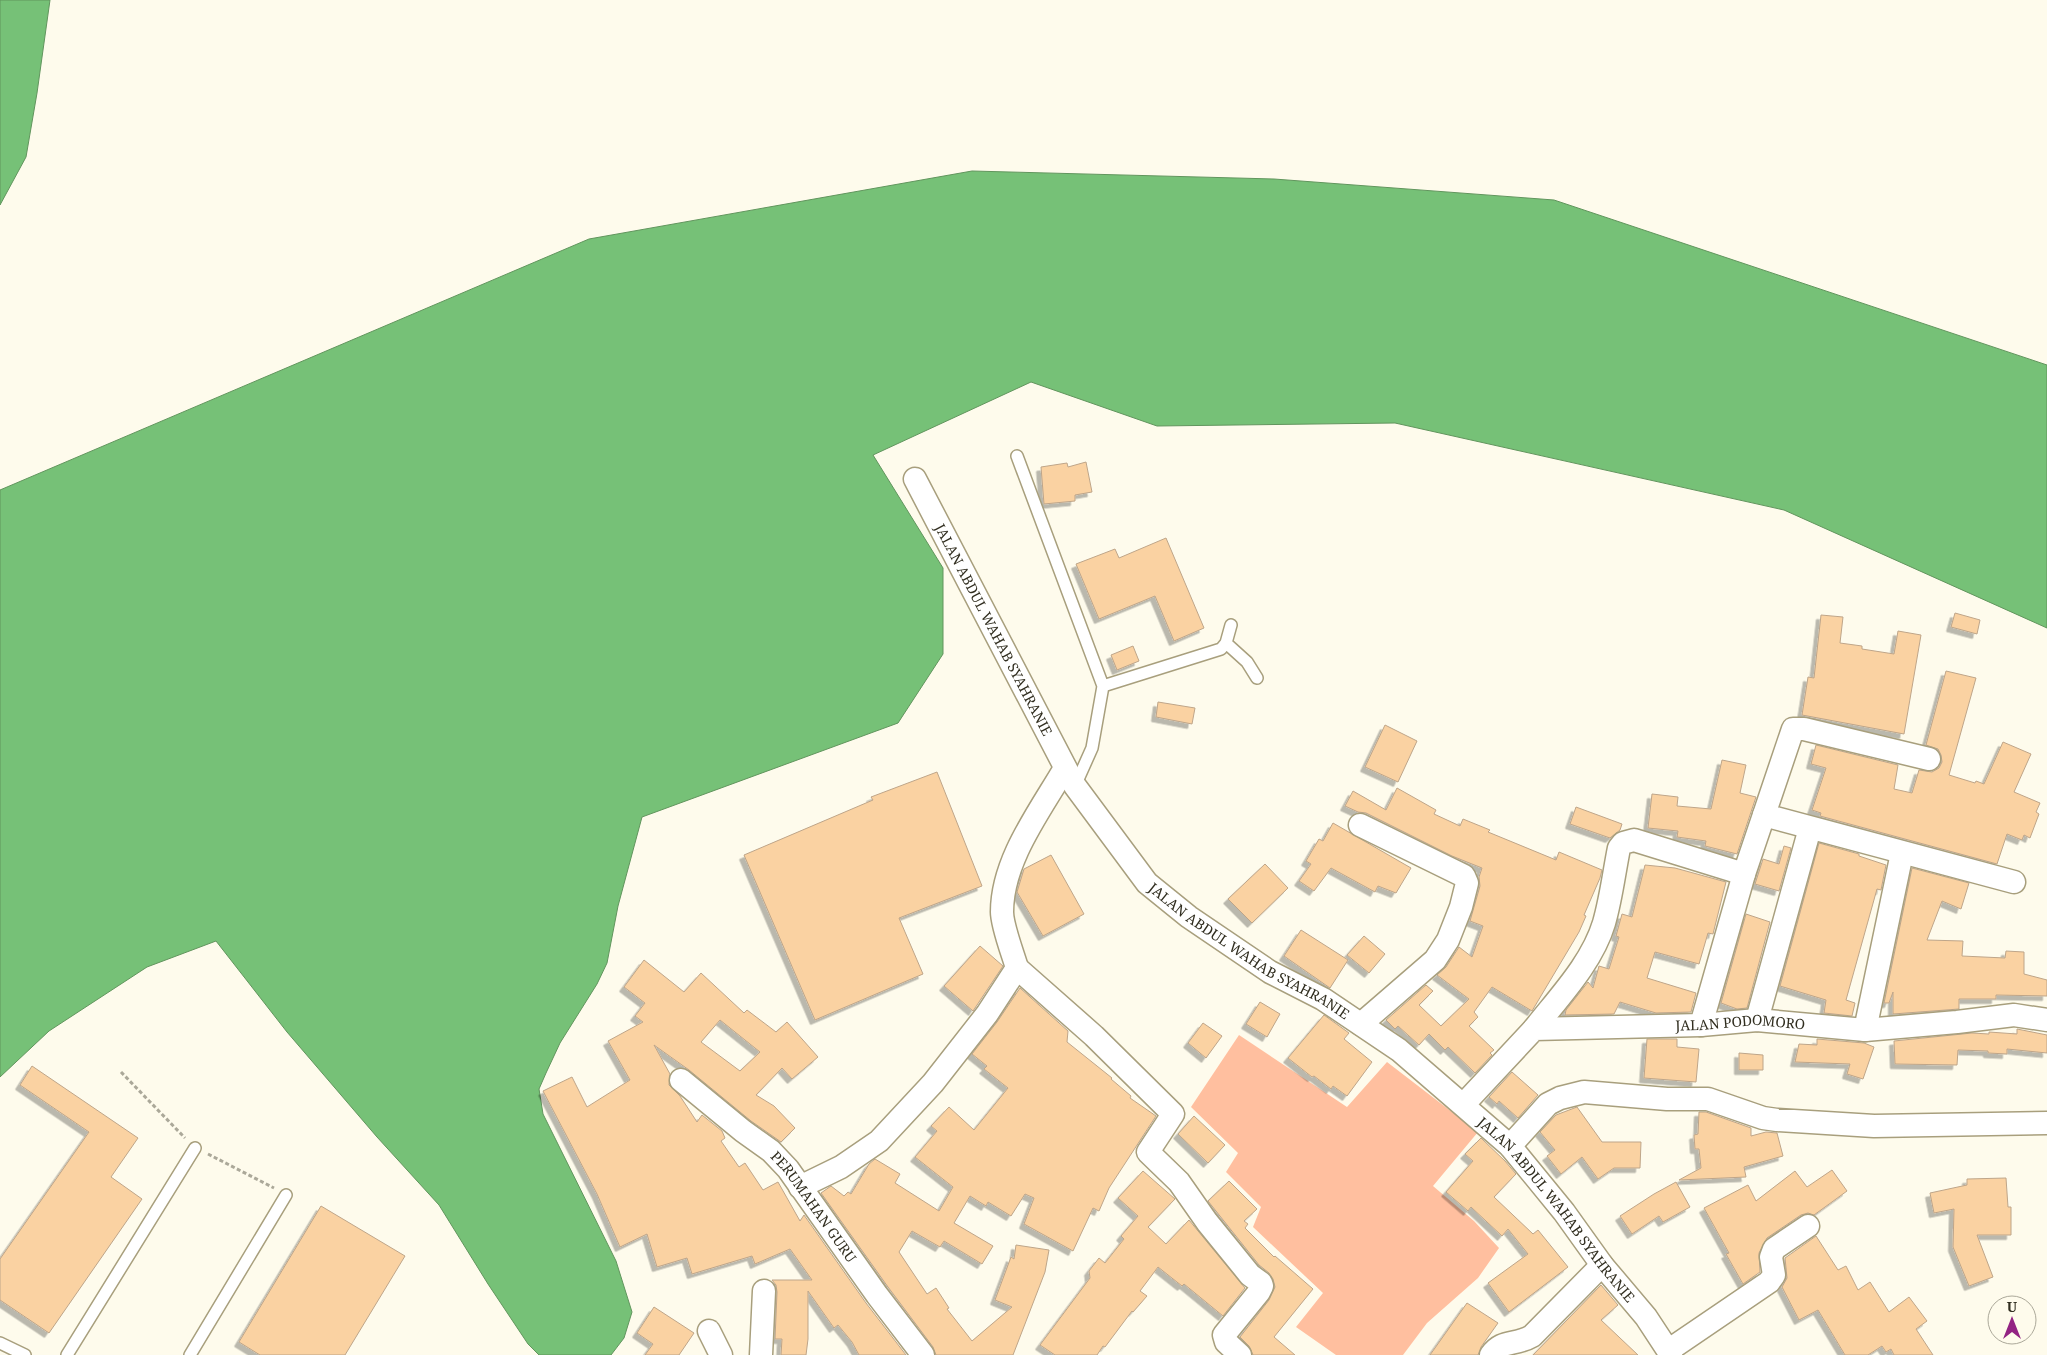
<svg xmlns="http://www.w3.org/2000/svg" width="2047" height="1355" font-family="'Noto Serif',serif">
<defs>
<filter id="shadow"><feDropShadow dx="-4.5" dy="4.5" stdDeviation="0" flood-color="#0004"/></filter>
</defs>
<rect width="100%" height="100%" fill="#fefbec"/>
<!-- green -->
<path fill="#ffbf9f" d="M1239,1035L1347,1107L1387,1062L1478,1132L1433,1186L1474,1221L1499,1248L1478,1278L1427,1323L1403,1355H1336L1296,1327L1323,1293L1253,1227L1261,1207L1226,1172L1238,1153L1191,1107Z"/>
<!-- water -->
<path fill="#76c177" stroke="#61955d" d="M0,0H50L37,93L26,157L0,205Z
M972,171L1274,179L1554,200L2047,365V628L1784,510L1395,423L1157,426L1031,382L873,455L943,568V654L898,723L642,817L618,906L607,963L597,984L560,1043L546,1073L539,1089L543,1114L616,1261L632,1312L624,1338L611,1355H539L528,1344L488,1284L439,1205L377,1137L287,1032L216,941L147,967L49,1031L0,1077V490L589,239Z"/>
<!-- building -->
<path fill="#fad2a2" stroke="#bea589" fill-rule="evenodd" filter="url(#shadow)" d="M1086,462L1092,492L1075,495V501L1044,504L1041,467L1067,463L1068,467Z
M1166,538L1204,628L1174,641L1155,596L1099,619L1076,564L1115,549L1119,558Z
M1955,613L1980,620L1977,634L1951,627Z
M1821,615L1843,617L1840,643L1862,646V649L1894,654L1898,631L1921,635L1904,734L1802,715L1808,677L1814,678Z
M1133,646L1139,661L1117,670L1111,655Z
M1946,671L1976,678L1949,775L1975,783L1976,781L1984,784L2003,742L2031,754L2014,792L2040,803L2036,812L2039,814L2030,838L2024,835L2022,840L2007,834L1997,864L1820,816L1821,813L1812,810L1826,768L1811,764L1816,745L1898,765L1894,789L1912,793L1919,770L1932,772L1939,768L1942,762L1941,755L1938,749L1926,745Z
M1158,702L1195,708L1192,724L1156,717Z
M1385,725L1417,741L1398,782L1365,767Z
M1722,760L1746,765L1740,793L1756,797L1737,854L1705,846L1706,841L1677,837L1678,831L1648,828L1652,794L1678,797L1677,806L1711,809Z
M937,772L982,886L899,918L923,974L815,1020L744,855L873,800L871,797Z
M1397,788L1436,810L1434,814L1460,826L1463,819L1490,830L1488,832L1556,860L1559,852L1602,870L1600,878L1584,915L1586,916L1579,932L1532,1011L1492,987L1474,1012L1478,1017L1469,1026L1494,1050L1490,1053L1492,1055L1475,1073L1448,1047L1445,1050L1429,1034L1419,1045L1398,1026L1395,1029L1386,1020L1426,985L1433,991L1419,1005L1441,1026L1469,999L1437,975L1446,967L1459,947L1472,957L1483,926L1470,921L1480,886L1479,877L1482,868L1452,856L1366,813L1358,812L1345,806L1353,791L1386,810Z
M1576,807L1622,824L1620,830L1610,838L1570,824Z
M1333,823L1411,868L1396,893L1378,886L1375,892L1331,868L1314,891L1299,881L1311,864L1306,861L1319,839L1323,841Z
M1819,843L1859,854V856L1886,865L1881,890L1877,889L1846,1000L1855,1003L1852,1016L1824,1013L1826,1000L1780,986Z
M1784,846L1791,848L1779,891L1755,884L1763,859L1779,864Z
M1051,855L1084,914L1043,936L1017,892L1024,869Z
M1265,864L1288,888L1252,923L1228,899Z
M1645,865L1675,868L1726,882L1713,934L1708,933L1699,964L1655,952L1647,978L1696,993L1691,1012L1656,1013L1620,1002L1614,1014L1565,1015L1566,1010L1588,982L1593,988L1599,966L1609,969L1619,937L1616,936L1622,914L1632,917Z
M1912,868L1969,883L1961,909L1942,901L1927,940L1963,941L1962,956L2005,958L2006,951L2024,952V974L2047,980V996L1996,995V999H1959V1009L1893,1014V992L1889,1003H1884Z
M1746,914L1770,922L1747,1008L1737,1009L1721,1003Z
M1301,930L1348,960L1330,988L1284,956Z
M1364,936L1385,954L1369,973L1347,955Z
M980,946L1003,966L973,1011L944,986Z
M644,960L684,992L701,973L744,1013L747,1010L776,1032L787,1022L818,1057L792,1079L782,1068L756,1095L774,1106L795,1128L781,1142L751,1121L689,1070L654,1045L670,1074L669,1085L680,1096L697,1122L702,1115L722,1131L725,1138L721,1141L739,1167L745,1163L763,1190L778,1182L800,1221L804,1215L866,1303L906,1355H859L852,1342L838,1325L834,1328L808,1291V1339L806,1355H781L782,1339H775L777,1292L776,1285L772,1280H812L790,1249L755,1264L752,1256L692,1274L687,1258L657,1267L647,1234L620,1247L597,1194L543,1091L572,1077L587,1107L630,1080L608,1041L643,1022L635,1016L645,1003L624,987ZM720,1020L760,1052L740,1071L701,1042Z
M1020,988L1068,1031L1067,1042L1112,1078L1111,1079L1131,1096L1130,1098L1156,1116L1109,1188L1099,1211L1093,1208L1073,1251L1024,1224L1034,1198L1025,1194L1011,1216L988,1202L986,1206L970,1196L954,1223L993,1246L982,1264L944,1241L940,1247L912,1231L899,1252L927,1294L936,1288L949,1308L947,1309L972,1341L1012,1307L995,1300L1011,1257L1014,1259L1016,1245L1049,1250L1045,1272L1013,1355H936L933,1347L888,1287L821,1193L831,1186L844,1196L848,1192L851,1194L869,1164L875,1159L900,1174L895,1183L939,1211L953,1187L915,1157L937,1131L931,1126L949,1107L974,1130L1008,1088L984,1069L987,1066L972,1054L997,1022Z
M1260,1002L1280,1014L1267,1037L1246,1024Z
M1324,1015L1349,1033L1344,1039L1372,1062L1347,1096L1333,1086L1331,1089L1314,1076L1312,1077L1288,1058Z
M1203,1023L1222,1036L1206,1058L1188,1043Z
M2017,1029L2047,1035V1053L2007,1049V1054L1988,1053V1051L1958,1050L1957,1065L1895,1064L1894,1041L1972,1033L1989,1034V1032L2017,1034Z
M1647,1039H1677V1047L1699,1049L1696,1082L1644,1078Z
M1817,1039L1864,1043L1874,1047L1863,1079L1847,1074L1850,1064L1795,1062L1799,1044L1817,1045Z
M1739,1053L1763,1055V1070H1739Z
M32,1066L138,1138L111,1177L142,1199L49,1333L0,1300V1259L89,1132L20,1085Z
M1512,1072L1538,1095L1518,1118L1499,1101L1497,1104L1489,1097Z
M1577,1107L1602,1142H1641L1640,1168H1614L1598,1179L1582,1157L1561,1174L1547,1156L1555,1150L1540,1132L1556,1115Z
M1699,1112H1706L1751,1128V1136L1766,1132L1777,1133L1783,1156L1744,1167L1746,1177L1679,1180L1701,1168L1699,1149H1695L1694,1135L1698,1134Z
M1194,1116L1225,1145L1208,1163L1178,1134Z
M1481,1138L1505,1161L1516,1174L1494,1197L1533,1234L1538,1230L1568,1267L1509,1312L1488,1283L1528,1254L1508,1229L1502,1236L1471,1207L1468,1211L1446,1192L1473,1161L1465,1154Z
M1832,1170L1847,1191L1814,1215L1808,1213L1801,1215L1767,1238L1759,1253L1760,1272L1743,1284L1726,1254L1729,1253L1704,1208L1748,1185L1756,1201L1795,1171L1807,1187Z
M1143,1171L1175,1199L1148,1227L1166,1244L1189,1220L1245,1288L1223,1316L1184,1284L1182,1286L1158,1267L1140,1291L1147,1296L1133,1312L1132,1311L1105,1347L1103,1346L1097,1355H1055L1040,1345L1090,1278L1089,1271L1099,1258L1105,1263L1124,1239L1121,1236L1138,1216L1118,1198Z
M2006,1178L2008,1207H2011V1235H1977L1993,1277L1969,1286L1953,1247L1954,1209L1934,1213L1930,1193L1967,1185V1179Z
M1229,1181L1257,1209L1244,1221L1248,1224L1245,1228L1274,1257L1275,1256L1313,1289L1274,1337L1295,1355H1253L1249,1346L1240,1337L1269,1300L1275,1287L1273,1279L1269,1273L1259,1265L1208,1201Z
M1676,1182L1690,1207L1663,1222L1659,1216L1632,1234L1620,1216L1654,1194Z
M321,1206L405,1256L345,1355H260L239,1342Z
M1816,1236L1838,1270L1846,1266L1858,1290L1870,1282L1889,1312L1909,1297L1927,1321L1916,1329L1933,1355H1894L1891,1349L1886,1352L1882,1346L1868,1355H1845L1818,1310L1799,1320L1782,1287L1787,1278L1785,1258Z
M1601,1285L1618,1305L1601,1320L1638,1355H1533Z
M1467,1303L1498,1323L1481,1347L1478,1355H1430Z
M654,1307L694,1333L679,1355H645L653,1344L637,1333Z"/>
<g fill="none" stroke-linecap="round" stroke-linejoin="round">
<!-- lane casing -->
<g stroke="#a89f7d" stroke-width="14">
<path id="lane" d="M1017,456L1103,686L1092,748L1075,786
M1226,643L1247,662L1257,678
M1103,686L1221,649L1226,643L1231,625
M0,1343L25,1355
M67,1355L195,1148
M190,1355L286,1195"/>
</g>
<!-- street casing -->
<g stroke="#a89f7d" stroke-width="25">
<g id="street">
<path id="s1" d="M915,479L1075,786L1147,883L1189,917L1270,972L1323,999L1399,1050L1510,1146L1564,1212L1602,1265L1646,1317L1671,1355"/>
<path d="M1764,815L2014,882"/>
<path d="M1360,825L1464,876L1467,883L1461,907L1448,940L1435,960L1361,1024"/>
<path d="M1017,968L1094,1036L1173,1114L1148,1152L1179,1182L1207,1222L1250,1275L1261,1283L1262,1286L1259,1292L1224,1335L1226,1342L1240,1355"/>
<path d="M1757,1020L1810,828"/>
<path d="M1701,1025L1744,874L1793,729H1804L1929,759"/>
<path d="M1534,1029C1559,997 1592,963 1604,923C1611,899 1614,873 1619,848L1623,843L1634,840L1744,874"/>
<path d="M1865,1030L1902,853"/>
<path id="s2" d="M681,1080L743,1131L771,1151L788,1169L877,1295L923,1355"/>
<path id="s3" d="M1464,1104L1534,1029L1701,1025L1757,1020L1865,1030L1957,1022L2014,1015L2047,1020"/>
<path d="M1510,1146L1548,1104L1560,1098L1584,1092L1667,1099H1708L1763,1118L1777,1120L1874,1126L2047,1123"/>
<path d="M800,1187L841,1167L879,1141L933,1083L987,1014L1017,968C1013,954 1002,926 1002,912C1002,860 1040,811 1065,768"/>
<path d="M709,1331L721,1355"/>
<path d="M1669,1350L1769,1282L1774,1275L1771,1257L1774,1249L1808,1226"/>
<path d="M761,1355L764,1291"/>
<path d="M1491,1355C1502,1339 1515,1346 1532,1336L1602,1265"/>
</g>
</g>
<!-- path -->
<path stroke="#aba899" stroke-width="3" stroke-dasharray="4 2.5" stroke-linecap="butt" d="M121,1072L185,1138
M208,1154L274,1188"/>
<!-- lane -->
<use href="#lane" stroke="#fff" stroke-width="11"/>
<!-- street -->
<use href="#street" stroke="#fff" stroke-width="22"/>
</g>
<g text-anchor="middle" stroke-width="4" stroke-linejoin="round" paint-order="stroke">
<!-- street labels -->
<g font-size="14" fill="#312e20" stroke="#fefbec">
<text dy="5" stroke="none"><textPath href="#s1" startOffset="170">JALAN ABDUL WAHAB SYAHRANIE</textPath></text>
<text dy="5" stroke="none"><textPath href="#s1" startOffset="590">JALAN ABDUL WAHAB SYAHRANIE</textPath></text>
<text dy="5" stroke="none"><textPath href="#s3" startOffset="309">JALAN PODOMORO</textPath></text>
<text dy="5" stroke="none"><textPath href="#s2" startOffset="185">PERUMAHAN GURU</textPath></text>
<text dy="5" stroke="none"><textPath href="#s1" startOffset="995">JALAN ABDUL WAHAB SYAHRANIE</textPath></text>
</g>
</g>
<!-- north arrow -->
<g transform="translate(2012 1320)"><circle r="24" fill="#fefbec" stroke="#aca99a"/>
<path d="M0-4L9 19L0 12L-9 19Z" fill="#932383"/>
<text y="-8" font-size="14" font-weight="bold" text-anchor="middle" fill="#312e20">U</text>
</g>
</svg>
